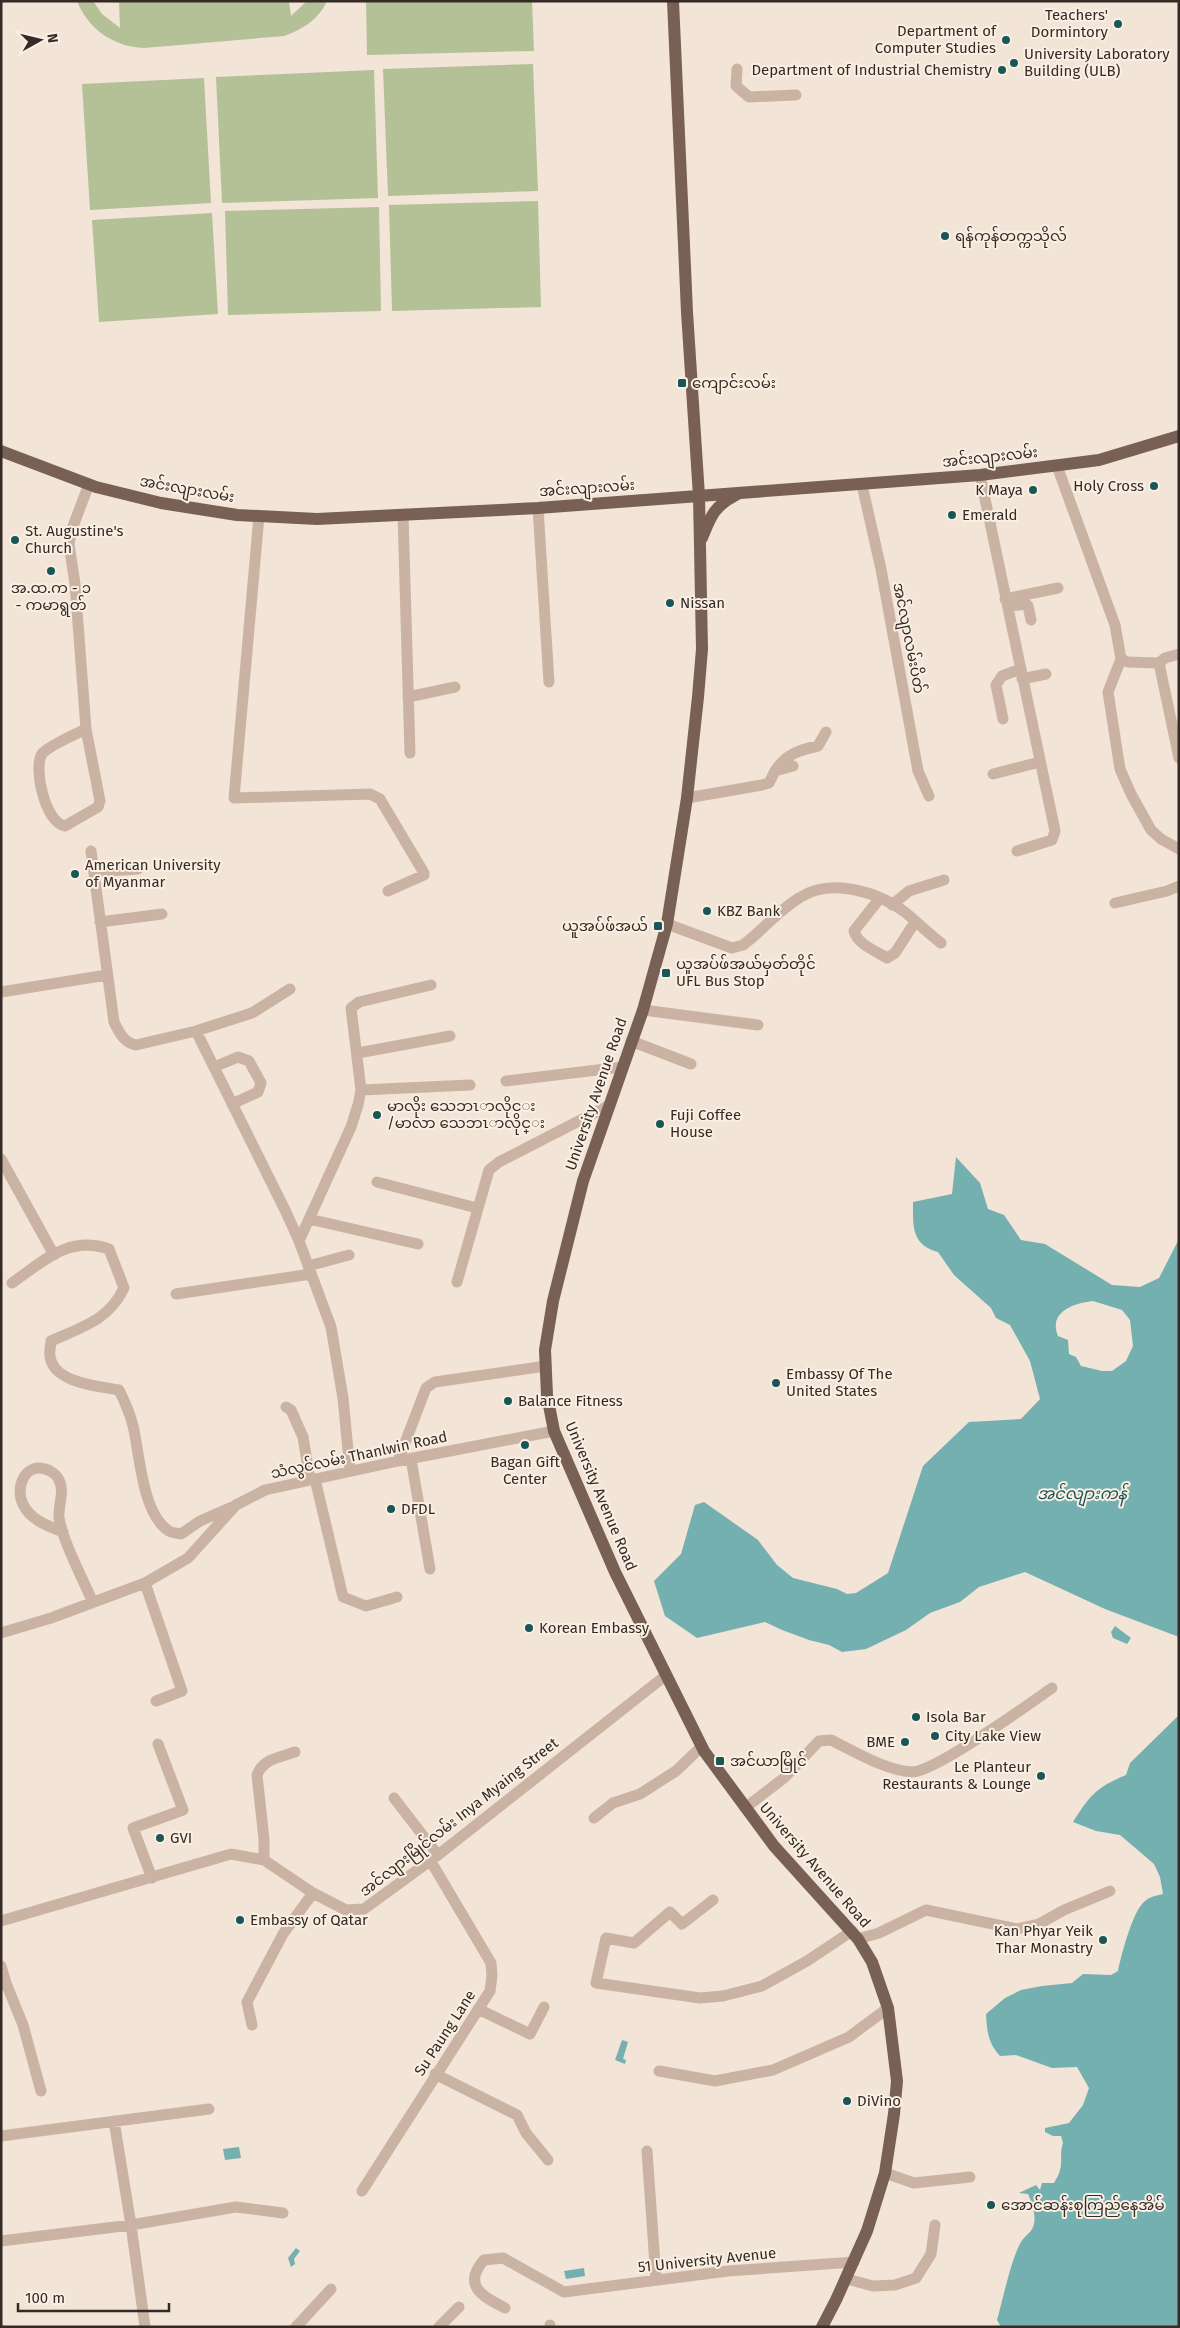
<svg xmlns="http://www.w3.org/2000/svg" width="1180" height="2328" font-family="'Fira Sans','Noto Sans Myanmar',sans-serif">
<rect width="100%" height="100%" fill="#f2e4d7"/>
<!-- green -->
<path fill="#b4c197" d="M77,1H93L102,14L120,28L119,1H289L291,16L307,1H327C319,19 302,30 284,36L144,48C114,47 88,29 77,1Z
M366,1H532L534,51L367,55Z
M533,64L538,191L388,196L383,69Z
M374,70L378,198L222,203L216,77Z
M204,78L211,203L90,210L82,84Z
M538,201L541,307L392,311L389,205Z
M379,207L381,311L228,315L225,211Z
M212,213L218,314L99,322L92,220Z"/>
<!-- water -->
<path fill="#75b0b0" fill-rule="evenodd" d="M956,1157L980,1183L988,1209L1004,1215L1021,1240L1045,1244L1112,1285L1140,1287L1159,1278L1179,1239V1637L1105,1609L1025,1572L979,1587L960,1602L930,1613L906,1630L866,1649L842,1652L829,1645L809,1640L782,1630L765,1622L697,1638L665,1616L654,1581L681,1554L695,1505L704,1502L758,1540L777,1565L793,1578L837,1589L847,1594L856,1593L888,1573L923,1466L969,1422L1021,1419L1040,1399L1030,1361L1010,1325L996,1318L991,1308L954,1275L938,1252C911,1245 913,1225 913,1202L952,1194ZM1093,1301L1122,1310L1130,1320L1133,1346L1126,1361L1112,1371H1102L1081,1366L1076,1357L1069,1354L1068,1340L1058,1336C1048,1312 1074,1303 1093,1301Z
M1115,1626L1131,1638L1127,1644L1113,1638L1111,1632Z
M1179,1715V2327H1001L997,2320C1003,2299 1011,2259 1021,2242C1025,2235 1032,2233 1034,2224C1036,2214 1032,2203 1028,2194L1019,2193L1036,2185L1040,2190L1042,2183H1054C1066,2165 1058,2157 1063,2143L1061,2136H1053L1045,2132V2128L1069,2123L1083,2105L1089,2088L1077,2067L1052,2068L1016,2055L1000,2056C988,2043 987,2031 986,2014L1005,1998L1021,1990L1042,1986L1072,1983L1083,1974L1111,1975L1118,1971C1121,1956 1132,1915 1142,1904C1148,1897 1154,1896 1163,1894L1160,1877L1154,1864L1120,1835L1096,1831L1073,1822C1090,1795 1097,1787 1126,1775L1130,1763Z
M622,2040L628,2042L623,2059L626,2060L625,2064L615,2060Z
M239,2147L241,2158L225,2160L223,2149Z
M296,2248L300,2251L294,2259L295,2264L291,2267L288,2258Z
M584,2268L585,2276L566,2279L564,2271Z"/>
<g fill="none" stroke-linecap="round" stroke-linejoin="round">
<!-- minor -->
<path stroke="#cab3a3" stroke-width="11" d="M737,69L736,86L749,97L796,95
M1057,466L1115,625L1121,659L1128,662L1159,663L1179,758
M980,475L1055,831L1052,840L1017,851
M862,485L881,569L918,771L929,796
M538,508L549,682
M403,515L410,753
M259,516L234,798L370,794L380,799L424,873V875L388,891
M1005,599L1058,588
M1009,606L1026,604L1028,606L1031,620
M1121,659L1108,692L1120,769L1131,794L1151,830L1161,839L1179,849
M1159,663L1165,658L1179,654
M1022,679L1046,674
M408,697L455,687
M1003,719L996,685L1002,676L1020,669
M86,729C76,734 48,746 42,754C33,767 45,823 65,826L98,807L100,801L86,729L75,584L69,544L72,529L89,484
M775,771C786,754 799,750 818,746L826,732
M993,774L1040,762
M687,798L762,785L769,783L775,771L793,766
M91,851L114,1022C119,1032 124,1043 136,1045L196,1031L252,1013L290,989
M94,872L138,869
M880,898L854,931C857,944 876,951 887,958L895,953L915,922
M1115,903L1167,891L1179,886
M892,905L909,891L944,880
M100,922L162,914
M667,924L732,948L743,945C763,930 778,911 799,898C831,877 879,892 906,913C918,923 929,934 941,943
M1,992L107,975
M643,1010L758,1025
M196,1031L286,1212L299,1241L331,1327L343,1398L350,1471
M631,1041L691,1064
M358,1053L450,1036
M214,1067L238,1057L249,1061L261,1083L258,1092L232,1104
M506,1081L622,1067
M361,1090L470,1085
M1,1159L54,1255
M377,1182L477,1208
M309,1219L418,1244
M299,1241L351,1127L358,1105L361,1090L351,1008L359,1002L431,985
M308,1266L349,1255
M457,1282L489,1170L499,1162L608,1106
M12,1283C44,1261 68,1235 109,1249L124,1288C109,1320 82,1327 51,1341C51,1345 49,1352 50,1356C53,1383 98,1386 119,1390C125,1402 130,1413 133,1426C140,1455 142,1514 169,1531C172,1533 177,1533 181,1534L200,1521L232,1507
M176,1294L311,1274
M286,1407L291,1410L303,1437L310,1480
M411,1459L430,1569
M398,1461L426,1388L435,1382L546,1366
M315,1479L343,1597L366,1606L397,1597
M63,1532C48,1526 30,1520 23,1504C15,1489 24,1463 45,1469C50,1470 57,1475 59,1480C65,1492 58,1505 59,1518C63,1542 83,1579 93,1603
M145,1583L182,1691L156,1701
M1,1633L51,1618L145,1583L188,1558L236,1505L265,1490L398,1461L554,1431
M394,1798L438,1855
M745,1808L784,1778L819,1741L831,1740C853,1751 887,1771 912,1772C935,1772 1029,1704 1052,1688
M594,1818L613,1803L640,1794L676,1771L701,1747
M264,1860V1839L257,1775C263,1759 280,1757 295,1752
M152,1878L133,1828L183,1810L158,1744
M713,1900L682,1924L670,1912L634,1943L606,1938L596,1983L700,1998L723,1996L762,1986L807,1961L852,1931
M1,1921L231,1854L264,1860L313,1893L346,1910L364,1909L438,1855L665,1676
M858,1939L879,1933L926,1910L1017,1929L1039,1924L1064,1910L1110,1891
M1,1966L6,1983L1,1985
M6,1983L23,2025L41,2091
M478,2009L530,2034L544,2007
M252,2025L247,2002L283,1934L313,1893
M659,2071L715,2081L773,2070L849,2037L888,2008
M435,2074L517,2115L526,2133L548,2160
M114,2121L131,2225L145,2327
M1,2136L209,2109
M647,2151L656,2279
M885,2173L914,2183L970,2177
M362,2191L490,1991L492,1976L491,1963L430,1860
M1,2241L131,2225L236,2207L283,2213
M847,2279L873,2286L895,2285L916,2278L931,2254L935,2225
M505,2308C484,2297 461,2286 484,2260L503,2258L564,2292L728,2271L854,2262
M296,2327L331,2289
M439,2327L459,2307
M550,2327V2325"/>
<!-- major -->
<path stroke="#786055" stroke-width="12" d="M673,1L687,312L699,496L702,649L698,697L687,798L667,924L643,1010L583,1181L553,1301L545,1350L547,1395L554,1431L615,1572L704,1751L774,1846L858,1939L872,1962L888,2008L897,2081L894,2114L885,2173L867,2231L836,2300L822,2327
M1,451L96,487L161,503L237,515L317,519L538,508L980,475L1099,460L1179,436
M702,538C711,516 714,506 736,495"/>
</g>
<!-- markers -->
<g fill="#195658" stroke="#faefe3" stroke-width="2">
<circle cx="1118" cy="24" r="5"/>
<circle cx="1006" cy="40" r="5"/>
<circle cx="1014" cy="63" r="5"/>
<circle cx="1002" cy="70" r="5"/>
<circle cx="945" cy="236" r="5"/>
<rect x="677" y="378" width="10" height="10" rx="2.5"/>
<circle cx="1154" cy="486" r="5"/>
<circle cx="1033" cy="490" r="5"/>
<circle cx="952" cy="515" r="5"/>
<circle cx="15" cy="540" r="5"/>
<circle cx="51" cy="571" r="5"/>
<circle cx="670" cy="603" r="5"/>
<circle cx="75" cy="874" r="5"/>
<circle cx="707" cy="911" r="5"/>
<rect x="653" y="921" width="10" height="10" rx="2.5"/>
<rect x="661" y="968" width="10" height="10" rx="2.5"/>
<circle cx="377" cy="1115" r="5"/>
<circle cx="660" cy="1124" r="5"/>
<circle cx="776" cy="1383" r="5"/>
<circle cx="508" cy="1401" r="5"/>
<circle cx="525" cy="1445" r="5"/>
<circle cx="391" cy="1509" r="5"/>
<circle cx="529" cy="1628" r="5"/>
<circle cx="916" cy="1717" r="5"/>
<circle cx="935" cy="1736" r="5"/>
<circle cx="905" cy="1742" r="5"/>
<rect x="715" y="1756" width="10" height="10" rx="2.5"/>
<circle cx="1041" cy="1776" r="5"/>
<circle cx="160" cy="1838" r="5"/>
<circle cx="240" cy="1920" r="5"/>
<circle cx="1103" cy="1940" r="5"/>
<circle cx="847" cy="2101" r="5"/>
<circle cx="991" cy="2205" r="5"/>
</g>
<g text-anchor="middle" stroke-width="4" stroke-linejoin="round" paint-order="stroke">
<!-- poi labels -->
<g font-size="15" fill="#352a25" stroke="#faefe3" text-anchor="start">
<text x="1108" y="20" text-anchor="end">Teachers'<tspan x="1108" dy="17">Dormintory</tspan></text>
<text x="996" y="36" text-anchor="end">Department of<tspan x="996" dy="17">Computer Studies</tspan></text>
<text x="1024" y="59">University Laboratory<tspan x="1024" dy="17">Building (ULB)</tspan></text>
<text x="992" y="75" text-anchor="end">Department of Industrial Chemistry</text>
<text x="955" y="241">ရန်ကုန်တက္ကသိုလ်</text>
<text x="692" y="388">ကျောင်းလမ်း</text>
<text x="1144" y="491" text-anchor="end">Holy Cross</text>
<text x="1023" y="495" text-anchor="end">K Maya</text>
<text x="962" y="520">Emerald</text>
<text x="25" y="536">St. Augustine's<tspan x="25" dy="17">Church</tspan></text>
<text x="51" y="593" text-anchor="middle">အ.ထ.က - ၁<tspan x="51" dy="17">- ကမာရွတ်</tspan></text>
<text x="680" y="608">Nissan</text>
<text x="85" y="870">American University<tspan x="85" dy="17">of Myanmar</tspan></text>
<text x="717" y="916">KBZ Bank</text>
<text x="648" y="931" text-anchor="end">ယူအပ်ဖ်အယ်</text>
<text x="676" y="969">ယူအပ်ဖ်အယ်မှတ်တိုင်<tspan x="676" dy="17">UFL Bus Stop</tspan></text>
<text x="387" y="1111">မာလိုး သေဘၤာလိုင္း<tspan x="387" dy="17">/မာလာ သေဘၤာလိုင္း</tspan></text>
<text x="670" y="1120">Fuji Coffee<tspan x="670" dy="17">House</tspan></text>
<text x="786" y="1379">Embassy Of The<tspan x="786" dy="17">United States</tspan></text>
<text x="518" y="1406">Balance Fitness</text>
<text x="525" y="1467" text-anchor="middle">Bagan Gift<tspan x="525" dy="17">Center</tspan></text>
<text x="401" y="1514">DFDL</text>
<text x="539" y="1633">Korean Embassy</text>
<text x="926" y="1722">Isola Bar</text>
<text x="945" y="1741">City Lake View</text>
<text x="895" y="1747" text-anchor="end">BME</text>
<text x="730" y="1766">အင်ယာမြိုင်</text>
<text x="1031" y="1772" text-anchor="end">Le Planteur<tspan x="1031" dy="17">Restaurants &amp; Lounge</tspan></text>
<text x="170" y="1843">GVI</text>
<text x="250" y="1925">Embassy of Qatar</text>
<text x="1093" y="1936" text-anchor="end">Kan Phyar Yeik<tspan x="1093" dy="17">Thar Monastry</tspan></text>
<text x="857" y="2106">DiVino</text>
<text x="1001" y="2210">အောင်ဆန်းစုကြည်နေအိမ်</text>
</g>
<!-- street labels -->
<g font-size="15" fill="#352a25" stroke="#faefe3">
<text transform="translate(990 457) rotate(-6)" y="5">အင်းလျားလမ်း</text>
<text transform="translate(587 488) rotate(-4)" y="5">အင်းလျားလမ်း</text>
<text transform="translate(187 489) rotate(10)" y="5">အင်းလျားလမ်း</text>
<text transform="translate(909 638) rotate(79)" y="5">အင်လျာလမ်းပိတ်</text>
<text transform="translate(596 1094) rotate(-71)" y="5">University Avenue Road</text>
<text transform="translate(359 1455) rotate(-12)" y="5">သံလွင်လမ်း Thanlwin Road</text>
<text transform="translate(601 1496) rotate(67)" y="5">University Avenue Road</text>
<text transform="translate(459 1817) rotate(-38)" y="5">အင်လျားမြိုင်လမ်း Inya Myaing Street</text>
<text transform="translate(815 1865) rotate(49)" y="5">University Avenue Road</text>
<text transform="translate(445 2033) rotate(-57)" y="5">Su Paung Lane</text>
<text transform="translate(707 2260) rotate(-6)" y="5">51 University Avenue</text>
</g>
<!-- water labels -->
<g font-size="16" font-style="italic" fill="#195658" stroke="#faefe3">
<text x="1082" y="1499">အင်လျားကန်</text>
</g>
</g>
<!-- border -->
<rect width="1180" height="2328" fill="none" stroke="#352a25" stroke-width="5"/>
<!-- north arrow -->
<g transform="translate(40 40) rotate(82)" stroke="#faefe3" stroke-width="4" paint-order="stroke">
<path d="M0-4L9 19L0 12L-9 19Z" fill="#352a25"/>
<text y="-8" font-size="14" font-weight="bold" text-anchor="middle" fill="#352a25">N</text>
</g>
<!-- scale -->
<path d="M18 2303v8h151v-8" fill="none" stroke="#352a25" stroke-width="2.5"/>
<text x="25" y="2303" font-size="15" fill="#352a25" stroke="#faefe3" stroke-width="4" paint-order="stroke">100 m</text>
</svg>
